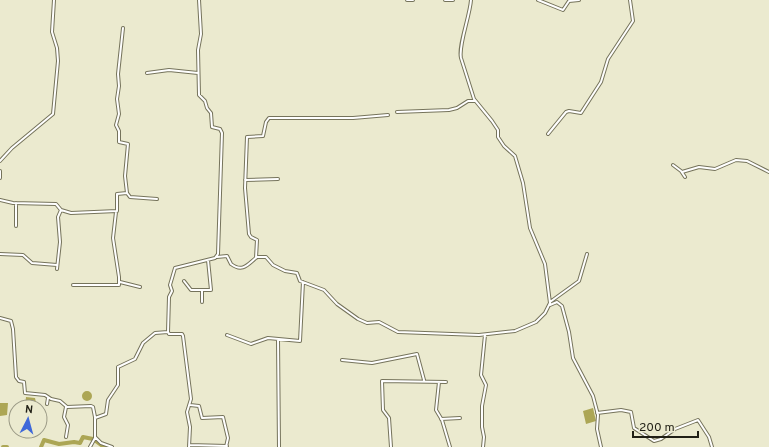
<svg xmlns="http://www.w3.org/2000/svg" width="769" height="447" font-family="Overpass,sans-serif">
<rect width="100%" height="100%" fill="#ebeacf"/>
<!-- water -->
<path fill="#aca655" d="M82 396a5 5 0 1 1 10 0a5 5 0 1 1-10 0Z
M26,397L35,398L37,407H25Z
M0,403H8L7,415L0,416Z
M593,408L596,421L586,424L583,411Z"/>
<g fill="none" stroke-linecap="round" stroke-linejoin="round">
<!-- river -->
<path stroke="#aca655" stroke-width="4" d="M3,447H7
M41,447L44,440L59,444L74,442L80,443L83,437L93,439L104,447"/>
<!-- minor casing -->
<g stroke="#75735b" stroke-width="4">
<path id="minor" d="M407,0H413
M445,0H453
M538,0L563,10L569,1L579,0
M147,73L169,70L198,73
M397,112L449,110L457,108L468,101H475
M548,134L566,112L569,111L581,113L601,82L608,59L633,21L630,0
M0,161L12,148L53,114L58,61L57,48L52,32L54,0
M673,165L681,171L685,177
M0,171V178
M682,172L699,167L715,169L736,160L747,161L769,172
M245,180L278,179
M127,193L130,197L157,199
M0,200L13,203L56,204L61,210L71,213L117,211V194L127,193L125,176L128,144L119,142V131L116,125L119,114L117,99L119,86L118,74L123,28
M16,203V226
M0,254L23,255L32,263L57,265
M217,257L227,256L231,264C243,273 248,264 257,257H266L273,265L285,271L297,273L300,281L324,290L337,304L358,319L367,323L379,322L398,332L479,335L515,331L536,322L545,313L550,303L545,264L530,228L523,183L515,156L504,146L498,137V130L492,121L474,99L461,58C458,46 470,16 471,0
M256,258L257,240L251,237L249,234L245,188L247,137L263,136L266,122L269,118H353L388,115
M57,269L60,242L58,217L61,210
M184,281L191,290H211L208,260
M120,282L140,287
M73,285H119V277L113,238L116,212
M202,302V290
M550,302L579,281L587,254
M550,305L557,302L562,306L569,332L573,358L593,396L598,415L597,429L601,447
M0,318L11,321L13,329L16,377L19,381L24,382L25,393L45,395L51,399L60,401L67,407L91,406L93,407L95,417
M168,332L169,334H182L183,336L191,399L187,412L190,427L189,447
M227,335L251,344L268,338L300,341L303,282
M278,339L279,447
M342,360L372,363L417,354L424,380
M439,382L436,410L442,420L450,447
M47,404L48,398
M190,405L199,406L202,418L223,417L228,438L226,447
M66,407L64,417L68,425L66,437
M597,413L621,410L631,412L634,428L654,441L661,439L675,429L698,420L709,437L712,447
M441,419L460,418
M95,437L101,443L112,447
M189,445L227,446
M90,447L95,438V418L106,414L108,400L118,385V367L135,359L143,343L155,333L168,332L169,297L172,291L170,285L175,268L215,258L218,254L222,133L220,129L212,127L211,113L207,108L205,101L199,95L198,50L201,34L199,0
M391,447L389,418L383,410L382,381L446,382
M483,447L484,437L482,427V406L486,385L481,375L485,335"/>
</g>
<!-- minor -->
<use href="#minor" stroke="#fff" stroke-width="2"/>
</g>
<!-- north arrow -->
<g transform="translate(28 419) rotate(6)"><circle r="19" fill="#ebeacf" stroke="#9a9985"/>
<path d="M0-3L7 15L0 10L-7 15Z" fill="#3e68d9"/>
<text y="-6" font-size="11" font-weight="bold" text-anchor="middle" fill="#201f15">N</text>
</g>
<!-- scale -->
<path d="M633 431v6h65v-6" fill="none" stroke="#201f15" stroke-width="2"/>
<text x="639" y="431" font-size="12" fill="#201f15" stroke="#ebeacf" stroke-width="3" paint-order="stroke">200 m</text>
</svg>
